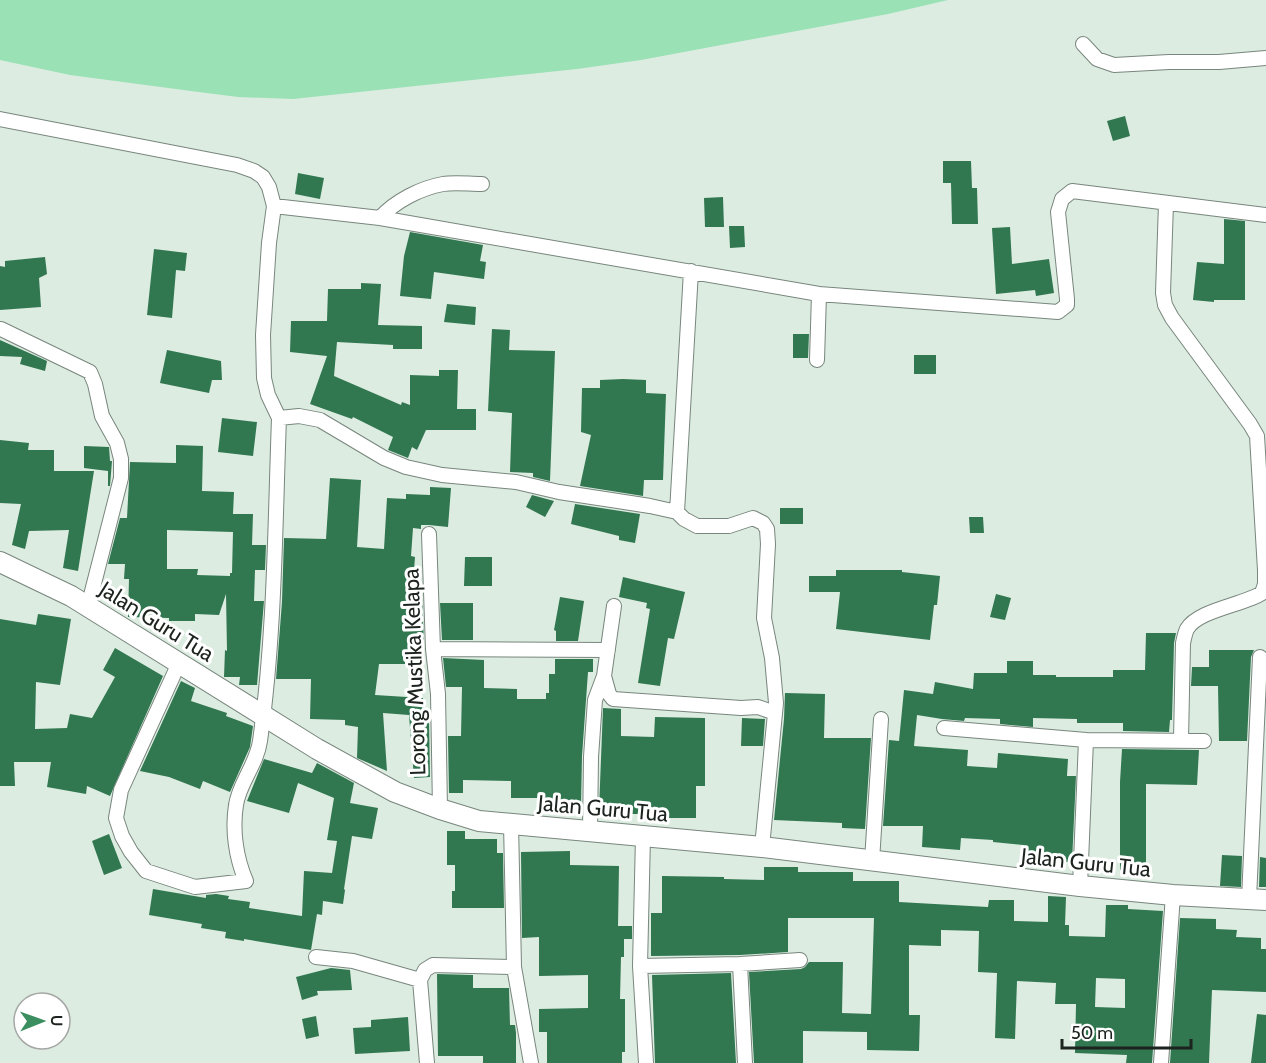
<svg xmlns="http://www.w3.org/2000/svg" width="1266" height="1063" font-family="Cabin,sans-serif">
<rect width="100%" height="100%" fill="#dcece1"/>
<!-- water -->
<path fill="#9ae1b5" d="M0,0H948L888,14L641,60L577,69L293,99L238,97L191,91L70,75L0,60Z"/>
<!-- building -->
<path fill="#317750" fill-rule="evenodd" d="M1125,116L1130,136L1113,141L1107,121Z
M943,161H971L972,188H977L978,224H952L951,183H943Z
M298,173L324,178L320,199L295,194Z
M723,197L724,227H705L704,198Z
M1224,219L1245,221V300H1214V302L1193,300L1197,262L1224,264Z
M729,226H744L745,247L730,248Z
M1010,227L1012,264L1049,259L1054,293L1036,296L1035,290L996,294L992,228Z
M410,232L483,245L480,261L486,262L484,279L434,272L431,299L400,296L404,256Z
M154,249L187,253L185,271L176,270L172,318L147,315Z
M45,257L47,274L39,278L41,307L0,310V266L5,267V261Z
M361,283L381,284L378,325L422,326V349H393V345L337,342L334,376L401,405L402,402L410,405V375L439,376V370H458L457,409H476V430H426L417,450L412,447L408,458L388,450L393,437L353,417L352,419L310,404L327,356L290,352L291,321H327L328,289H361Z
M447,304L476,307L475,325L444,322Z
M492,329L510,330L509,350L555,351L550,481L533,477V473L510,472L512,413L488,411Z
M793,334H809L808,358H793Z
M0,340L47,361L45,371L20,364L22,357L0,356Z
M167,350L221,361L222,380H212L209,393L160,383Z
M914,355H936V374H914Z
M623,379L646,380V393L666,394L663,480H644L643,496L580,486L591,435L581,432L582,388H600V380Z
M222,418L257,422L253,456L218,452Z
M0,440L29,443L28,450H54V471H94L78,571L63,568L69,530L29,531L25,549L12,545L21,504L0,503Z
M176,445L203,446L202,491L234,492L233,514H253L252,545H266L265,570H255L254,601H264L257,685H239L240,677H224L225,650L227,651L226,594L219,615L195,614V621H169V618L128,617L129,579H124L125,564H108L120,518H127L130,462L176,463ZM167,530L233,532L232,573H230V576L197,575L198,569H167Z
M84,446L109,447L110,461H112L110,486H108V471L84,468Z
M330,478L361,480L357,547L384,549L387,498L406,499V494L430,495V487L451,488L448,527L429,525H421V529L413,528L411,556L415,557L412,597H422L424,643H411L410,664H379L375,695L423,698L421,722H429L430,777L414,778L409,715L383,713L387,771L357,758L358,727L345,725V720L310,719L311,679H276L282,602L284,538L326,539Z
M532,495L554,501L545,517L526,507Z
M575,504L640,514L635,543L619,540V536L571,524Z
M780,508H803V524H780Z
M969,517H983L984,533H970Z
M465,557H492V586H464Z
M836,570H902V572L940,576L937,605H934L930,640L836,629L840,592H809V576H836Z
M623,577L685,592L674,639L668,638L660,686L638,683L650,609L646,608L647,603L619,597Z
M996,594L1011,598L1005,620L990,617Z
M560,597L584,601L578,641H556V631L554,630Z
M440,603H473V640H442Z
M38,614L71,619L60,685L36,682L35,729L67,728L70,714L92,718L115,677L103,670L115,648L163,676L110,796L87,786L86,794L47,787L51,762H14L15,786H0V619L36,625Z
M1146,633H1176L1174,643L1172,720H1170L1169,732L1123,731V723H1077V719L1033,718V727L1000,724V719L965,718L964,721L942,719L917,715L914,746L968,750L967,766L997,768L998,753L1068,759L1067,776H1076L1072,862L1022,861L1023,845L993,842V840L961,838L960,850L922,847L923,826H883L889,740L899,741L904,690L933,694L935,682L973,689L974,673H1007V661H1033V675H1056V677H1113V670H1145Z
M1209,650H1254L1251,657L1247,741H1219L1218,686H1191L1192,667H1209Z
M443,658L484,660V688L517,689V699H546V693H549V674H555V659H593V672H588L582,756L581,806H544V798H511V781L463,780V793H449L448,736H461L462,687H446Z
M181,681L195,688L191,701L227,713L226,716L253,726L250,747L230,792L203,781L200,789L169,777L140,771Z
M785,693L825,694L824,738H871L865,829L842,828V823L774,820L784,719Z
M603,708L621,709V736L654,737L655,717L705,718V786H696V818H654V814H623V810H599Z
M742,718L765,719L763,746H741Z
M1122,749L1199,750L1197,785L1146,784V870H1120V782Z
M264,759L312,773L317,763L354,783L350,803L378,808L372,839L352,836L344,889L345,890L343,904L323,901L322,915L317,914L311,950L244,939V941L225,938L226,932L201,928L202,924L149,915L153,889L206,898V895L216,894L229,896L228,899L250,902L249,908L302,916L304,871L332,873L337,841L327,840L334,798L298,783L289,813L247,801Z
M447,831H465V839H497V853H503L504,908H452V891H455V865H447Z
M109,834L122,868L104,875L92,841Z
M570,851V865L619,866L618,926H632V939H624V957H621L620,999H625V1052H622V1063H547V1032H539V1009L588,1008V975L539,976V937L522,938L521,852Z
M1222,855L1242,856L1241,887L1220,886Z
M1260,857L1266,858V887H1259Z
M764,867H798V872H853V881H899V902L988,907L989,900H1014V921L1048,922V896L1066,897L1065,925H1069V936L1105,937L1106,905H1128V909L1163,911L1152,1063H1126L1127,1055L1075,1053L1076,1004H1055L1056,983L1017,981L1015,1039L995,1038L997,973L978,972L979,931L941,930V946L909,945V1015H920L919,1051L867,1050V1032L803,1031V1063H754L749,972L801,969L805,967L809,962H843L842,1013L871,1014L874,918H788V952L740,955L651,956V913H662V876L724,877V879L764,880ZM1096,978L1125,979V1008L1095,1007Z
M1180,918L1216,919V929L1237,930L1236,937L1261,938V949H1266V992L1212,990L1209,1063H1170Z
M331,968L350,970L352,990L317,991L318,995L302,1000L296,977Z
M731,973L736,1063H655L652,975Z
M437,974L473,975V988H509L510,1025H515L516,1033V1063H483V1056H438Z
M1257,1014L1266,1015V1063H1251Z
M316,1016L319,1036L306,1039L302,1019Z
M408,1017L410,1051L355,1054L353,1028L371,1027V1020Z"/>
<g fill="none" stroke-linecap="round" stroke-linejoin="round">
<!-- street casing -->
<g stroke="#78867d" stroke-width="16">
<path id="street" d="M1083,44L1097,59L1114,65L1169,62H1219L1266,58
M0,119L237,165L254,171L263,177L269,187L274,206L269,243L263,335L264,378L268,395L279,418C275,526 275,634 260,741C257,764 239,783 236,805C232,830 236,858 246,881L195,887L146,871L131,852L122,836L116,818L121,790L179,663
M1166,203L1163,293L1165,305L1172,318L1250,424L1257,436L1265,570V584L1262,593C1243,605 1198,610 1187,629C1185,633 1184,639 1183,643L1181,740
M274,206L380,218C395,201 421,188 443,184C455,182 469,184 482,184
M380,218L819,294L817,360
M819,294L1058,312L1067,305V299L1058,212L1062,199L1072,191L1266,215
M1,329L90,372L95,384L102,416L117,443L121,459V478L88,607
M279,418L299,416L320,420L384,458L406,467L442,475L516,482L559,492L650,506L677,512L684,519L697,526H729L753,518L763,523L767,529L768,544L764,618L772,658L776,703L762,847
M677,512L691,271
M429,534L433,649L438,694L440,809
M433,649L608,650
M604,676L609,694L613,699L741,708L758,707L775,713
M944,728L1086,740
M511,823L514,967L531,1063
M590,831L591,757L595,700L604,676L614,606
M643,836L640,966L646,1063
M872,861L881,719
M1080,886L1086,740L1204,741
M1249,899L1260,657
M316,957L353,961L420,980
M740,964L745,1063
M640,966L740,964L800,960
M427,1063L420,980L425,970L433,965L514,967
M1161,1063L1173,895"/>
</g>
<!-- secondary casing -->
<g stroke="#78867d" stroke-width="22">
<path id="secondary" d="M0,562L71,596L317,749L395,792L440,809L479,821L762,847L1080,886L1173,895L1266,900"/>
</g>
<!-- street -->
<use href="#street" stroke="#fff" stroke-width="14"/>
<!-- secondary -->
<use href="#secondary" stroke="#fff" stroke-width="20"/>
</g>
<g text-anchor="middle" stroke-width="6" stroke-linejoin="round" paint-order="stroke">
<!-- street labels -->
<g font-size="22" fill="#1d231f" stroke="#fff">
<text transform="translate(157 621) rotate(32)" y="8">Jalan Guru Tua</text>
<text transform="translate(414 672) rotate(-92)" y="8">Lorong Mustika Kelapa</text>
<text transform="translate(603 808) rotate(5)" y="8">Jalan Guru Tua</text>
<text transform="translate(1086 862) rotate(6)" y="8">Jalan Guru Tua</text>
</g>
</g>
<!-- north arrow -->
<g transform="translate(42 1021) rotate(89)"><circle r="28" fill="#ffffff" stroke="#a5a7a5" stroke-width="1.5"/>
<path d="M0-4.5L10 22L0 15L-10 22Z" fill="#3b8e60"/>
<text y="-9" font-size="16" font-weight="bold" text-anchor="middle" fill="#1d231f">U</text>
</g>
<!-- scale -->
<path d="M1062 1039v9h129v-9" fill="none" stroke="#1d231f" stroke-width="3"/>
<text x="1071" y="1039" font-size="18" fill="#1d231f" stroke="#ffffff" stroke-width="4.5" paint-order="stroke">50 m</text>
</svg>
